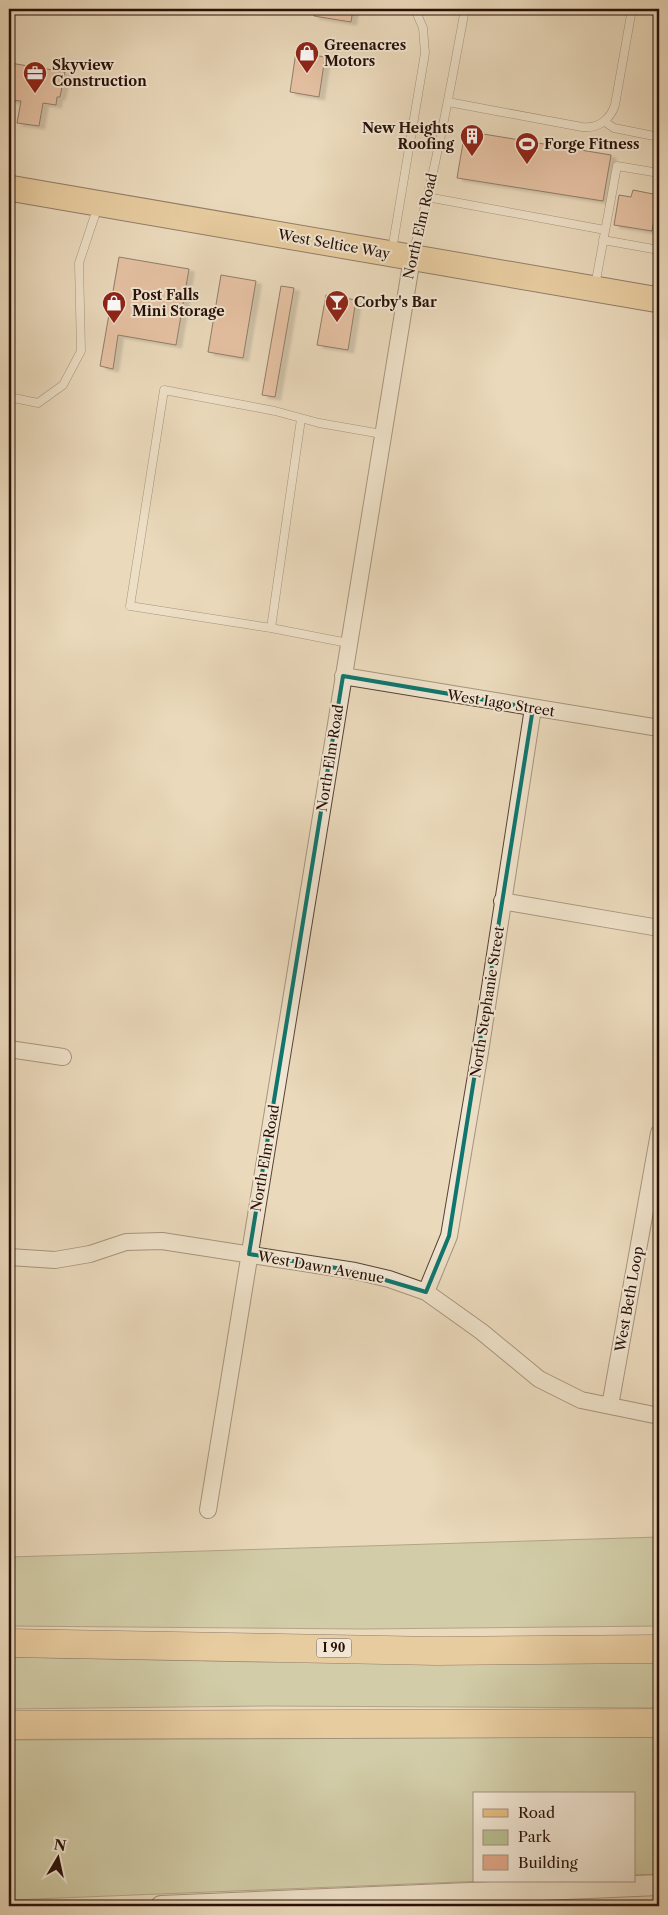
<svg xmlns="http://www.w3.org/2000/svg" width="668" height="1915" font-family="'Libre Caslon Text',serif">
<defs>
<filter id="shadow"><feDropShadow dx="5.5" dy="3" stdDeviation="1" flood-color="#0004"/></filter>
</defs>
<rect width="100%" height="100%" fill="#ead9bb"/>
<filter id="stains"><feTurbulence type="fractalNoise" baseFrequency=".004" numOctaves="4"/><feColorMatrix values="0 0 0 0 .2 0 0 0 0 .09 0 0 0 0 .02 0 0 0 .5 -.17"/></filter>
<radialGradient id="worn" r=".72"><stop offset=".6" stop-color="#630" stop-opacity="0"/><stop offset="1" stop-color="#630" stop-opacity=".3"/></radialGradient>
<!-- green -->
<path fill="#b7bf90" stroke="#6f674b" d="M659,1537V1626L362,1629L9,1626V1557Z
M659,1656V1708L266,1706L9,1709V1657L260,1662Z
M659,1737V1874L634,1875V1794H474V1881H485L9,1900V1740Z"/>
<!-- building -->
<path fill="#e0a585" stroke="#270f06" filter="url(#shadow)" d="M314,9H353L351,22L314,16Z
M296,52L325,57L319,97L290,92Z
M10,63L65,72L60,97H57L56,105L43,103L39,126L17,123L21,101L9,100Z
M465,131L611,155L603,201L457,178Z
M633,190L658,195L652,231L614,225L619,195L631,197Z
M119,257L189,269L176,345L118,335L113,369L100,366Z
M221,275L256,281L243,358L208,352Z
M281,286L294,288L275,397L262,395Z
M326,295L356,300L348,350L317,345Z"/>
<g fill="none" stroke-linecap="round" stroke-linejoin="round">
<!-- service casing -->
<g stroke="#584233" stroke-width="9">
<path id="service" d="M448,102L582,127C598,129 610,120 615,105L632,9
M605,122L614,128L659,137
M427,197L605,230
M603,240L659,250
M392,250L425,53L423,28L415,9
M413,253C435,173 450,91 465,9
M595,286L617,166L659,173
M9,397L38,403L63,385L81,351L79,263L98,206
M271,628L301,419
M348,643L271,628L130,606L164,390L275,411L319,423L382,434"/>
</g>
<!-- minor casing -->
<g stroke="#584233" stroke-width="18">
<path id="minor" d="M343,676L659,728
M502,901L659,928
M9,1049L63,1057
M9,1257L55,1260L90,1254L126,1242L162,1241L355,1271L389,1279L426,1292L482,1332L539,1379L581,1400L659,1416
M426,1292L449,1236L480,1052L533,708
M610,1406L659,1133
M208,1510L412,258"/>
</g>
<!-- tertiary casing -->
<g stroke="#584233" stroke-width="22">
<path id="tertiary" d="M161,1906L659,1885"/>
</g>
<!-- primary casing -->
<g stroke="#270f06" stroke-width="27">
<path id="primary" d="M9,188L659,300"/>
</g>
<!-- motorway casing -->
<g stroke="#270f06" stroke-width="29">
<path id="motorway" d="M9,1643L437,1651L659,1649
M9,1725L659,1723"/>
</g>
<!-- service -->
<use href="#service" stroke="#f1e6d3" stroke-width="8"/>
<!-- minor -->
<use href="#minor" stroke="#f1e6d3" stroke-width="16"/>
<!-- tertiary -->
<use href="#tertiary" stroke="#f1e6d3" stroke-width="20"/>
<!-- primary -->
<use href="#primary" stroke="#e5bc7e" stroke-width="25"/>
<!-- motorway -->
<use href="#motorway" stroke="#e5bc7e" stroke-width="28"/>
</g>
<!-- marked area -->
<path d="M0 0H668V1915H0ZM343,676L533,708L449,1236L426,1292L355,1271L249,1254Z" fill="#ead9bb" fill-opacity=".55" fill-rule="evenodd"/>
<path fill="none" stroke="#0f766e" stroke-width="4" stroke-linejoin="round" d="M343,676L533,708L449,1236L426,1292L355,1271L249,1254Z"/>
<!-- icons -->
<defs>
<g id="shop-pin" transform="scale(1.25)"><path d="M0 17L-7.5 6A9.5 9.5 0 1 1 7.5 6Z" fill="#8f2418" stroke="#f1e6d3"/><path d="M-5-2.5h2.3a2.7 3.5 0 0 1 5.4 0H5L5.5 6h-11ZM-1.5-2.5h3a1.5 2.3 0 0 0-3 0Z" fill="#fff"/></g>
<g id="office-pin" transform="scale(1.25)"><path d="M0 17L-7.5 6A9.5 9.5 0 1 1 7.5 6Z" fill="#8f2418" stroke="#f1e6d3"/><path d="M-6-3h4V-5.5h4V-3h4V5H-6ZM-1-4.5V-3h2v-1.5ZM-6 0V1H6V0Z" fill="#fff"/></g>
<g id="building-pin" transform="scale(1.25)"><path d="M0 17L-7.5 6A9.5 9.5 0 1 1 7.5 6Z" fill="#8f2418" stroke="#f1e6d3"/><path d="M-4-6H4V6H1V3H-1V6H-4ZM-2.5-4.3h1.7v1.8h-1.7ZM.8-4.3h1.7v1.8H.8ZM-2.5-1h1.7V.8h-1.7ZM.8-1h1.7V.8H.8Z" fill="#fff"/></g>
<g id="stadium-pin" transform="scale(1.25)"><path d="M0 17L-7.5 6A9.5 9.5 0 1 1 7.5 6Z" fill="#8f2418" stroke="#f1e6d3"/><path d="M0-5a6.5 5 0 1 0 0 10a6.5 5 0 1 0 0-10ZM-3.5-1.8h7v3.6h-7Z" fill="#fff"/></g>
<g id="bar-pin" transform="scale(1.25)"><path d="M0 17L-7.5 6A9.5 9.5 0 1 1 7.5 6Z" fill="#8f2418" stroke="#f1e6d3"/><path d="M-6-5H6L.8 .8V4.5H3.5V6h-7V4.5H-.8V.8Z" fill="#fff"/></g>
</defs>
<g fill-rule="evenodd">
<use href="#shop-pin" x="307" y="53"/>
<use href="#office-pin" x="35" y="73"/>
<use href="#building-pin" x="472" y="136"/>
<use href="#stadium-pin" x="527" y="144"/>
<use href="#bar-pin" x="337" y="302"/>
<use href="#shop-pin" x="114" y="303"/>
</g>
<g text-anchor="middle" stroke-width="4" stroke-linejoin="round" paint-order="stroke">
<!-- shield labels -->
<rect fill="#f1e6d3" stroke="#645044" stroke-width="1" x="316.5" y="1638.5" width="35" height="19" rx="4"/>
<g font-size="12" font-weight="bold" fill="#270f06">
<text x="334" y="1652">I 90</text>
</g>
<!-- poi labels -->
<g font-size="14" font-weight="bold" fill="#270f06" stroke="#f1e6d3" text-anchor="start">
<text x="324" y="50">Greenacres<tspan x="324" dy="16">Motors</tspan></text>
<text x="52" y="70">Skyview<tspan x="52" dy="16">Construction</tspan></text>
<text x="454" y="133" text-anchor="end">New Heights<tspan x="454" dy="16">Roofing</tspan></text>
<text x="544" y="149">Forge Fitness</text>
<text x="132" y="300">Post Falls<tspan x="132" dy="16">Mini Storage</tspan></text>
<text x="354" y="307">Corby's Bar</text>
</g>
<!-- street labels -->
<g font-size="14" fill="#270f06" stroke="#f1e6d3">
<text transform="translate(420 226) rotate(-77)" y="5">North Elm Road</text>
<text transform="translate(334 244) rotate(10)" y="5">West Seltice Way</text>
<text transform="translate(501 703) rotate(9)" y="5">West Iago Street</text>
<text transform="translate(330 758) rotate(-81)" y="5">North Elm Road</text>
<text transform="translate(487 1002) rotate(-81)" y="5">North Stephanie Street</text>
<text transform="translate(265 1158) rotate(-80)" y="5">North Elm Road</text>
<text transform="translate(321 1267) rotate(10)" y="5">West Dawn Avenue</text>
<text transform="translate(629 1299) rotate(-80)" y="5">West Beth Loop</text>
</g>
</g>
<!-- margin -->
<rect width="668" height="1915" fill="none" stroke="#ead9bb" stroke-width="30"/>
<rect x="10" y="10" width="648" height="1895" fill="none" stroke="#270f06" stroke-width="2.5"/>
<rect x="15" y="15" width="638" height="1885" fill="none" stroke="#270f06"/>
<!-- legend -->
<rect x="473" y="1792" width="162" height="90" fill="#f1e6d3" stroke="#a09081"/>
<rect x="483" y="1809" width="25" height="8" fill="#e5bc7e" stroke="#a09081"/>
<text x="518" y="1818" font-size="15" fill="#270f06">Road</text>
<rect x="483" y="1830" width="25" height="15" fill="#b7bf90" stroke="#a09081"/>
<text x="518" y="1842" font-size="15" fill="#270f06">Park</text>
<rect x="483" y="1855" width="25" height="15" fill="#e0a585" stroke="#a09081"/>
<text x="518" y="1868" font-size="15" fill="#270f06">Building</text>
<!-- north arrow -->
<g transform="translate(58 1858) rotate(9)" stroke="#f1e6d3" stroke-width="4" paint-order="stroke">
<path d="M0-4L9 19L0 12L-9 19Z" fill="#270f06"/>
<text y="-8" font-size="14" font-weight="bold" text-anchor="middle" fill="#270f06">N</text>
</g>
<rect width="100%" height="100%" filter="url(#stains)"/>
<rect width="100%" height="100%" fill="url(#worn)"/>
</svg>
